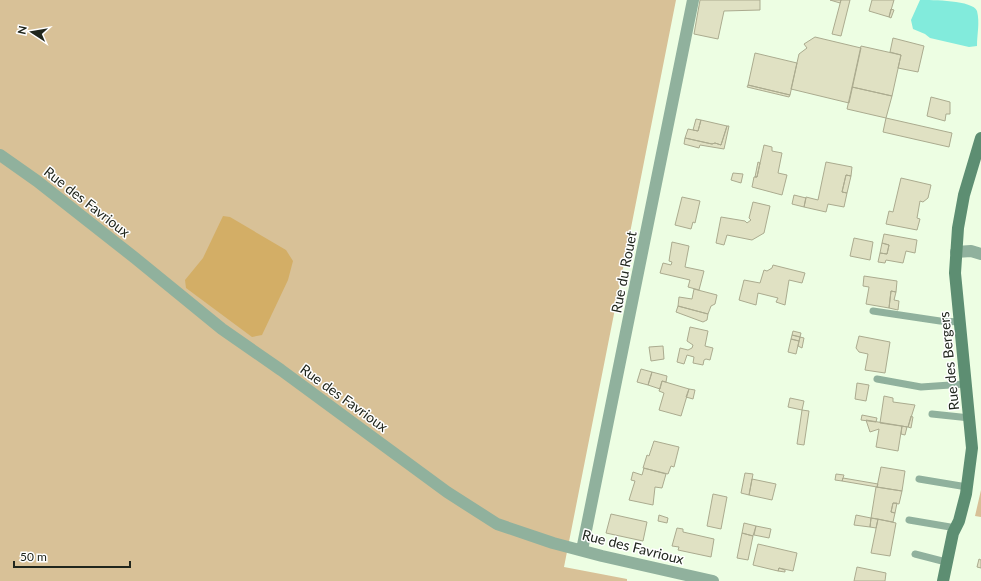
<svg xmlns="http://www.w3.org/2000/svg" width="981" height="581" font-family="Lato,sans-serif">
<rect width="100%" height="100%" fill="#edfee3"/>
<!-- green -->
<path fill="#d8c197" d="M0,0H676L564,567L627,579V581H0Z
M981,490V517L975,516Z"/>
<!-- forest -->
<path fill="#d3ae66" d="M223,216L230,217L286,250L293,261L288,280L262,335L252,337L186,288L185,280L203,258Z"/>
<!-- water -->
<path fill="#82ebdc" d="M920,0C932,0 973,0 977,11C980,23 977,34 977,46L969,47L930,38L925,34L913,29L911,20Z"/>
<!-- building -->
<path fill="#e0e1c3" stroke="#abab8f" d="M700,0H760V10L724,11L718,39L694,34Z
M830,0H841L840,3Z
M841,0H850L841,36L832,34Z
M872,0H894L889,17L869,11Z
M891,9L894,10L891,18L889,17Z
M815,37L861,48L849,103L791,89L799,54L807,48L804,44Z
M893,38L924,46L918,72L898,68L901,55L890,52Z
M861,46L901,55L892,96L852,87Z
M755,53L797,63L790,95L748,85Z
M748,85L790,95L789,97L747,87Z
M852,87L892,96L886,118L847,109Z
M931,97L950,102V114H946L945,121L927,116Z
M886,118L952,133L949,147L883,132Z
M696,119L701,120L698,131L693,130Z
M701,120L727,126L721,145L715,143L712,144L685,138L688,129L698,131Z
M727,126H729L724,149L700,145L699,148L684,144L685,138L712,144L715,143L721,145Z
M764,145L772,147V151L782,153L778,173L787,175L782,195L752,187L754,177H757Z
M758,162L760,163L757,177H755Z
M826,162L852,167L851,176L846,175L842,192L847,193L844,207L828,204L826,212L804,207L806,197L818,200Z
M733,173L743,174L741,183L731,180Z
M846,175L851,176L847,193L842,192Z
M901,178L931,185L928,198L923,202L920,201L917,218L920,219L917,230L886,224L889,211L893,212Z
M794,195L806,198L804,207L792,204Z
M682,197L700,201L695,223L693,222L691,229L675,225Z
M753,202L770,206L764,233L752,240L727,235L724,245L716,243L721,217L745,221L747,223L751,220L749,218Z
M884,234L917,240L915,253L906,251L903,263L886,260L885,263L878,262L880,253L887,254L889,245L882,243Z
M854,238L873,242L870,260L850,256Z
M672,242L689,246L685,267L704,271L699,290L688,287L690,280L660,273L663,263L671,265L672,262L669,261Z
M882,243L889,245L887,254L880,253Z
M773,265L805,273L802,283L789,280L785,305L776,302L778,298L758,293L756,305L739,300L744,280L760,283L764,270L767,271L772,268Z
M864,276L897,281L896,292L891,291L889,308L866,304L869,287L863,286Z
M694,289L717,295L715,304L711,306L708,314L678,306L679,297L692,299Z
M891,291L896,292L894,300L899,301L898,310L889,308Z
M678,306L708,314L707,320L703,322L676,312Z
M690,327L708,331L705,346L713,348L710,360L706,359L704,360L703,365L693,363L694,357L687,355L684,364L677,362L680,348L688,350L692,348L693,345L687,341Z
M793,331L801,333L800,337L792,335Z
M792,335L800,337L799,341L791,339Z
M859,336L890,342L885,373L865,370L868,354L859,352L856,348Z
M800,337L804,338L802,348L798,346Z
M791,339L799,341L796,354L788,352Z
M663,346L664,359L651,361L649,347Z
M641,369L652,372L648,385L637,382Z
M652,372L667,376L666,382L662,381L660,389L648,385Z
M662,381L689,389L681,416L659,410L664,393L659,391Z
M857,383L869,385L866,401L855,399Z
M689,389L695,390L693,399L686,397Z
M884,396L893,398V402L915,405L908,427L880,423Z
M790,398L804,401L802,410L788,407Z
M802,410L809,411L804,445L797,444Z
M862,415L877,418L876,422L861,420Z
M911,416L913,417L911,428L908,427Z
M866,420L902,426L898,451L876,447L879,429L870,432Z
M902,426L907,427L905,435L901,434Z
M654,441L679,447L674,467L671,466L668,474L643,468L647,455L649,456Z
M881,467L905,471L902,491L877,487Z
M644,468L666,474L662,488L655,487L653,505L629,500L635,481L631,480L633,472L642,475Z
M745,473L753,474L749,495L741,493Z
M836,474L844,475L842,481L835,480Z
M843,478L878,484L877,487L842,481Z
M752,479L776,484L772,500L749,495Z
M876,487L902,491L899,504L893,503L891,512L895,513L893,522L871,518Z
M713,494L727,497L721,529L707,526Z
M893,503H897L895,513L891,512Z
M611,514L647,522L643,541L606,533Z
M659,515L668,518L667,523L658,521Z
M856,515L871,518L870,527L854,525Z
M871,518L878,519L876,528L870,527Z
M878,519L896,523L890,556L871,553Z
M744,523L756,526L753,536L742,533Z
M756,526L771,529L769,538L754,535Z
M677,528L683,529V532L714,539L711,557L678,550L679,547L672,546Z
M742,533L753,536L748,560L737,558Z
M758,544L797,553L793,571L779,568L778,571L753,565Z
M979,559L981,560V568L977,567Z
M857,567L886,573L885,581H854Z
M779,568L785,570V572L778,571Z"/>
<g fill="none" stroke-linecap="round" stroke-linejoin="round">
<!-- lane -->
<path stroke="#90b19d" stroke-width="7" d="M873,311L940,321L960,322
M877,379L921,387L965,384
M932,414L970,418
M919,479L967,487
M909,520L956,528
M915,554L946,562"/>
<!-- street -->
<path stroke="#90b19d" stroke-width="12" d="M0,155L37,181L135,258L222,329L281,370L447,492L497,524L553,543L602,556L713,581
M956,252L971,251L981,254
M582,550L693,0"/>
<!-- secondary -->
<path stroke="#5d8e72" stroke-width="12" d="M943,581L953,533L959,521L966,494L972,448L955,273L958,228L964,195L981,138"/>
</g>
<g text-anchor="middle" stroke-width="3" stroke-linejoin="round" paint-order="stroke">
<!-- street labels -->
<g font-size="14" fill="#20261d" stroke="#fff">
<text transform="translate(87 202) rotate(38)" y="5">Rue des Favrioux</text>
<text transform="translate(624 272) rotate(-79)" y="5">Rue du Rouet</text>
<text transform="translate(949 361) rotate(-96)" y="5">Rue des Bergers</text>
<text transform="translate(344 398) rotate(36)" y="5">Rue des Favrioux</text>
<text transform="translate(633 547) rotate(14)" y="5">Rue des Favrioux</text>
</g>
</g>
<!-- north arrow -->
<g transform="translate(32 32) rotate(282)" stroke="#ffffff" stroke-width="3" paint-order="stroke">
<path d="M0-3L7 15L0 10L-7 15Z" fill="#20261d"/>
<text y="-6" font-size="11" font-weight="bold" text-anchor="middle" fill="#20261d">N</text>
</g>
<!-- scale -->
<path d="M14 561v6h116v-6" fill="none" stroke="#20261d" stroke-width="2"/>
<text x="20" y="561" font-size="12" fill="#20261d" stroke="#ffffff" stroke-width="3" paint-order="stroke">50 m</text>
</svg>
